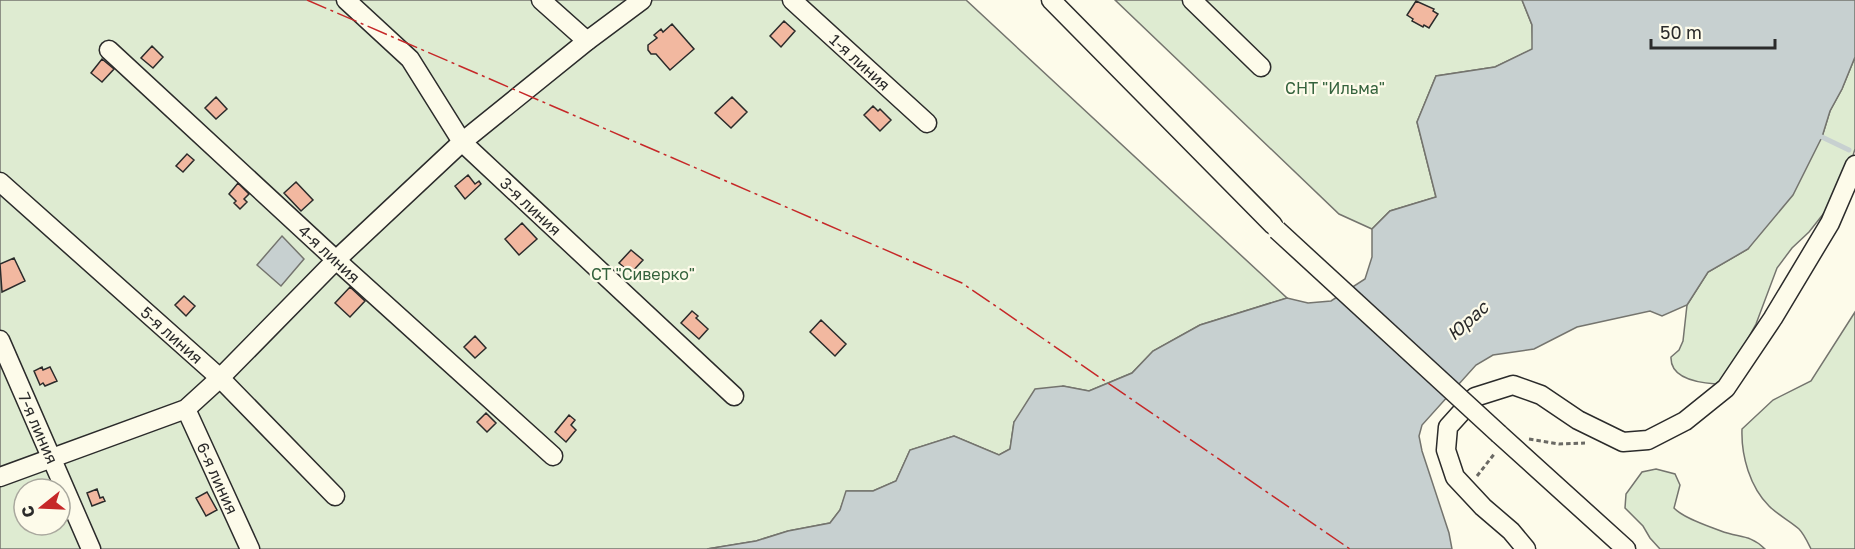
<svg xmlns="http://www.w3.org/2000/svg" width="1855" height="549" font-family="'Golos Text',sans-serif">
<rect width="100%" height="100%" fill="#fdfbea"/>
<!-- green -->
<path fill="#deebd1" stroke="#74746e" stroke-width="1.5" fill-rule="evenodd" d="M0,0H966L1287,298L1200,325L1153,351L1132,373L1089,391L1063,386L1014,422L1010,449L999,455L954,436L910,450L896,481L873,491H847L840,510L830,523L788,531L756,541L707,549H0ZM24,489H60V525H24Z
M1115,0H1522L1532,25L1533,49L1495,67L1436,76L1417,122L1436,197L1390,211L1372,229L1339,214Z
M1855,57V149L1847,175L1828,208L1809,232L1792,248L1777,268L1756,324L1728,374L1716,384C1700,383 1670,379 1671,357L1679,350L1683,341L1687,305L1708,272L1748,249L1822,137L1830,111L1842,89Z
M1855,312V549H1811C1808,543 1804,534 1799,529C1790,521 1778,515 1769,506C1750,487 1741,456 1742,429L1773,400L1811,381Z
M1656,469L1675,474L1680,485L1674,508C1683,518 1708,526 1721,531C1739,538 1750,534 1765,549H1660L1650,538L1643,526L1625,508L1626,494L1642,472Z"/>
<!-- water -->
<path fill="#c7d0d0" stroke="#74746e" stroke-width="1.5" d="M1522,0H1855V57L1842,89L1830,111L1822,137L1793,195L1748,249L1708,272L1687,305L1662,316L1650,311L1577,327L1534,349L1493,355L1476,365L1422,425L1419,436L1422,451L1449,533L1452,549H707L756,541L788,531L830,523L840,510L846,491H873L896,481L910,450L954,436L999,455L1010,449L1014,422L1035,389L1063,386L1089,391L1132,373L1153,351L1200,325L1287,298L1308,303L1331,301L1365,279L1372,257V229L1390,211L1436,197L1417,122L1436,76L1495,67L1532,49V25Z
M282,236L304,259L281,286L257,265Z"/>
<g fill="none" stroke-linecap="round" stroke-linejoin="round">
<!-- stream -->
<path stroke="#c7d0d0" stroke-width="5" d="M1822,137L1849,150"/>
</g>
<!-- building -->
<path fill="#f2b8a0" stroke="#2b2b2b" stroke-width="1.5" d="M1416,1L1434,9L1433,11L1438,14L1429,28L1424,25L1423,27L1412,21L1413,19L1407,15Z
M784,21L795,31L781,47L770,36Z
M672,24L694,49L670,70L656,54H651L648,50V45L657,38L654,35L661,29L663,32Z
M152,46L163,57L153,68L141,58Z
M102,59L114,69L102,82L91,73Z
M216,97L227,109L216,119L205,108Z
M732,97L747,112L731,128L715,113Z
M873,106L878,111L880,109L891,120L880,131L864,115Z
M187,154L194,160L183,172L176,166Z
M468,175L475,184L479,181L481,184L465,199L455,186Z
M296,182L313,200L301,211L284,193Z
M238,183L249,194L244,199L247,202L240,209L234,203L236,201L229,194Z
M522,223L537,239L519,255L505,239Z
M631,250L643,260L631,273L619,263Z
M14,258L25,281L2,292L0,264Z
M350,287L365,301L350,317L335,303Z
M184,296L195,306L186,316L175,305Z
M692,311L698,316L696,318L708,329L699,339L681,323Z
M821,320L846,344L835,356L810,332Z
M475,336L486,348L475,358L464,347Z
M42,367L43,370L50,367L57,381L45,386L43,383L40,385L34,371Z
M486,413L496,423L487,432L477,422Z
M569,415L575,420L571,425L576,430L566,442L555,432Z
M97,489L100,498L103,497L105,501L92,506L87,493Z
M207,492L217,510L206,516L196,498Z"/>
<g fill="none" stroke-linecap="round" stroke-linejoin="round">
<!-- minor casing -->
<g stroke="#2b2b2b" stroke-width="21">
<g id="minor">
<path id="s1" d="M346,0L410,59L462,142L734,396"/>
<path d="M541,0L587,41"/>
<path id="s2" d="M792,0L927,123"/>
<path d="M1051,0L1273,225"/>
<path d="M1192,0L1261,67"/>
<path id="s3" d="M109,50L336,260L553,456"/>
<path id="s4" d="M0,182L220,378L335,496"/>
<path id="s5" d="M0,340L91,549"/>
<path id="s6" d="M186,409L250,549"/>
<path d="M1499,434L1626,549"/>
<path d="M0,477L186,409L220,378L336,260L462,142L587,41L642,0"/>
<path d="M1526,549L1511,531L1483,507L1455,477L1446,450L1448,427L1475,397L1513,385L1541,395L1578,420L1623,442L1648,440L1685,421L1726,388L1773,318L1830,223L1855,165"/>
</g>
</g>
<!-- path -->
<path stroke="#6a6964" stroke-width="3" stroke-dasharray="4.5 3" stroke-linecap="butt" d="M1529,439L1559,444L1585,443
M1477,476L1495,453"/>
<!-- minor -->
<use href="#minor" stroke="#fdfbea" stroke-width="18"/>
<!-- minor-bridge casing -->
<g stroke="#2b2b2b" stroke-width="21" stroke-linecap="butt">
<path id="minor-bridge" d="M1277,230L1499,434"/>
</g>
<!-- minor-bridge -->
<use href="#minor-bridge" stroke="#fdfbea" stroke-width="18"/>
<!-- power -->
<path stroke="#c62828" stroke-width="1.5" stroke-dasharray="21 4.5 3 4.5" stroke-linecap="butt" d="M307,0L962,283L1350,549"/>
</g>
<g text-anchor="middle" stroke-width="4.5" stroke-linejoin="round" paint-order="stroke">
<!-- street labels -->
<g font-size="16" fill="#2b2b2b" stroke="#fdfbea">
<text dy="6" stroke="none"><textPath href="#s2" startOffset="92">1-я линия</textPath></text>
<text dy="6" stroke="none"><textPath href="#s1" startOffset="279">3-я линия</textPath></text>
<text dy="6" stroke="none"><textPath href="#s3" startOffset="300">4-я линия</textPath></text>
<text dy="6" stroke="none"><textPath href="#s4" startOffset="230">5-я линия</textPath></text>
<text dy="6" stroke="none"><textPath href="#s5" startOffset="96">7-я линия</textPath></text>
<text dy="6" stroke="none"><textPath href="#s6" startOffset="76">6-я линия</textPath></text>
</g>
<!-- park labels -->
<g font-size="16" fill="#34623c" stroke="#fdfbea">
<text x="1335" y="94">СНТ "Ильма"</text>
<text x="643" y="280">СТ "Сиверко"</text>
</g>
<!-- water labels -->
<g font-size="18" font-style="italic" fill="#2b2b2b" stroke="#fdfbea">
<text transform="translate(1468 321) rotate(-42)" y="6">Юрас</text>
</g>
</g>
<!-- north arrow -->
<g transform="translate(42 507) rotate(252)"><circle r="28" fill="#fdfbea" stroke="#a9a89e" stroke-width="1.5"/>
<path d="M0-4.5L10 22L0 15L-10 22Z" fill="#c62828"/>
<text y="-9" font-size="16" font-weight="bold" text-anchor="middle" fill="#2b2b2b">С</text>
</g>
<!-- scale -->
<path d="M1651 39v9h124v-9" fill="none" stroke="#2b2b2b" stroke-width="3"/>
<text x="1660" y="39" font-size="18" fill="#2b2b2b" stroke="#fdfbea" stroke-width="4.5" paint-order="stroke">50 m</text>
</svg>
